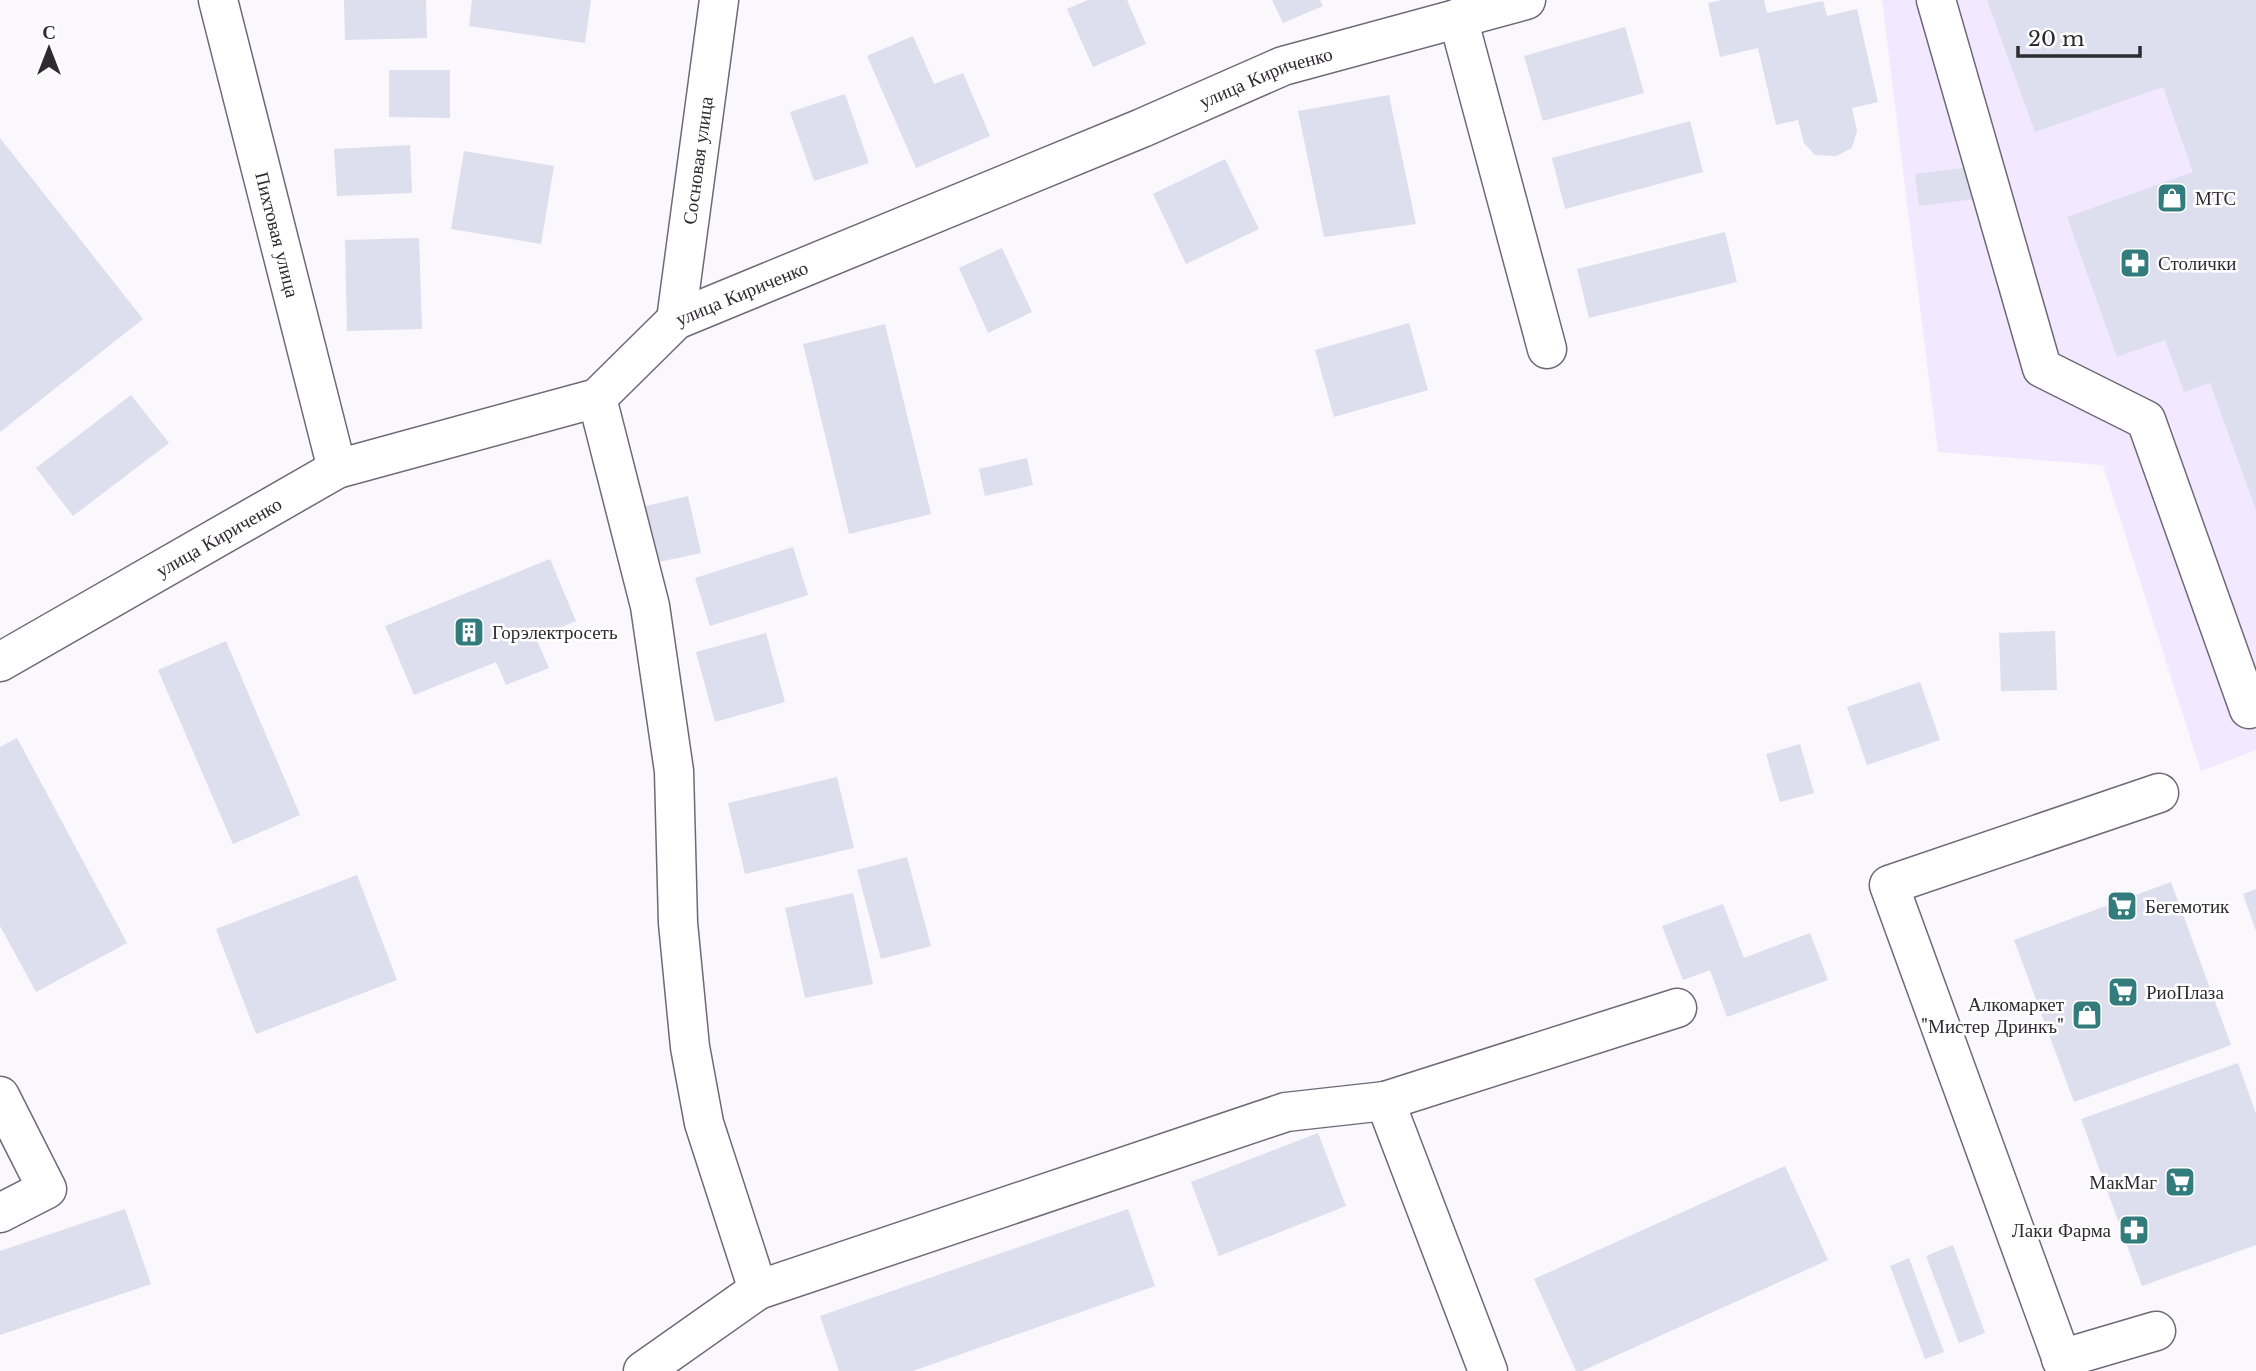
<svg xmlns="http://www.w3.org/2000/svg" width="2256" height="1371" font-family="'Libre Baskerville',serif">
<rect width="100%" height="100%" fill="#faf7fd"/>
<!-- built -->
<path fill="#f2e8ff" d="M1882,0H2256V750L2201,771L2103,465L1938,452Z"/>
<!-- building -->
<path fill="#dddeee" d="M344,0H426L427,38L345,40Z
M472,0H591L585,43L469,26Z
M1088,0H1127L1146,44L1093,67L1067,9Z
M1272,0H1320L1323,6L1283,23Z
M1722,0H1764L1767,13L1823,1L1827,16L1857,9L1878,102L1852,108L1857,131L1852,148L1836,156L1815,155L1804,143L1798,120L1776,125L1758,48L1720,57L1708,3Z
M1987,0H2256V510L2210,383L2184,392L2165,340L2117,357L2067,217L2193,172L2163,87L2035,132Z
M1625,27L1644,93L1543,121L1524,56Z
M913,36L934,84L963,73L990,136L916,168L867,56Z
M389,70H450V118L389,117Z
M845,94L869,163L814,181L790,112Z
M1389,95L1416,224L1324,237L1298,111Z
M1690,121L1703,172L1565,209L1552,158Z
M0,138L143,319L0,432Z
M410,145L412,193L337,196L334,149Z
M464,151L554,166L541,244L451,229Z
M1225,159L1259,229L1186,264L1153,194Z
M1971,167L1975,199L1919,206L1915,174Z
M1725,232L1737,282L1589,318L1577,269Z
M419,238L422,329L347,331L345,240Z
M1002,248L1032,312L988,333L959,268Z
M1409,323L1428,390L1334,417L1315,350Z
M885,324L931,514L849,534L803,344Z
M131,395L169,443L73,516L36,468Z
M1027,458L1033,485L985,496L979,469Z
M688,496L701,553L654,563L642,507Z
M793,547L808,595L710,626L695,578Z
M550,559L576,621L536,638L549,668L506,685L496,662L414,695L385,626Z
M2055,631L2057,690L2001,691L1999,633Z
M766,633L785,702L715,722L696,652Z
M226,641L300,815L233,844L158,670Z
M1920,682L1940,740L1867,765L1847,707Z
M17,738L127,943L36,992L0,926V747Z
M1800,744L1814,793L1780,802L1766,754Z
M837,777L854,848L745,874L728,803Z
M907,857L931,946L881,959L857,870Z
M357,875L397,980L256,1034L216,929Z
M2171,882L2231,1045L2074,1102L2014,940Z
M2256,889V931L2243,894Z
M853,893L873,984L805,998L785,908Z
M1723,904L1744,958L1810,933L1828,980L1727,1017L1710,970L1683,980L1662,926Z
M2238,1063L2256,1114V1245L2142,1286L2081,1119Z
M1318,1133L1346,1206L1219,1256L1191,1182Z
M1785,1166L1828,1260L1582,1371H1576L1534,1279Z
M125,1209L151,1284L0,1335V1251Z
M1128,1209L1155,1286L913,1371H839L820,1316Z
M1953,1245L1985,1333L1959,1343L1926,1256Z
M1909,1258L1944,1352L1925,1359L1890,1266Z"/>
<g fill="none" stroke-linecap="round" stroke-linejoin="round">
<!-- minor casing -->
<g stroke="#6f6977" stroke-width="41">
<g id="minor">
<path id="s1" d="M218,0L337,469"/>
<path d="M1936,0L2042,368L2146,420L2249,709"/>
<path d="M1458,18L1547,349"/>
<path id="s2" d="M676,320L719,0"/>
<path d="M597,398L650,606L674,771L678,923L690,1047L704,1123L758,1290L643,1371"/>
<path id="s3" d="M0,662L337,469L597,398L676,320L1142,128L1283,66L1526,0"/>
<path d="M0,1096L47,1189L0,1213"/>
<path d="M1385,1101L1488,1371"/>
<path d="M758,1290L1286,1112L1385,1101L1677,1008"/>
<path d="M2061,1359L2156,1331"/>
<path d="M2066,1371L1889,885L2159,793"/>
</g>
</g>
<!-- minor -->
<use href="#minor" stroke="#fff" stroke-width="38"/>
</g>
<!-- icons -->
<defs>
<g id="shop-square" transform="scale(1.575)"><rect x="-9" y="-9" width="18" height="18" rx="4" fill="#337c7d" stroke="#fff"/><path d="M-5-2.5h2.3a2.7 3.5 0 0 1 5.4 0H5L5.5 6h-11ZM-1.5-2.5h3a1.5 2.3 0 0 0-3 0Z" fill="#fff"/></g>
<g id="pharmacy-square" transform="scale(1.575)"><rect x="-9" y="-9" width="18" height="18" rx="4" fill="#337c7d" stroke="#fff"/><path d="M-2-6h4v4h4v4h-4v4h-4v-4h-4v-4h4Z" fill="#fff"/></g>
<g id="building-square" transform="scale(1.575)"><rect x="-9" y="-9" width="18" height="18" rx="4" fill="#337c7d" stroke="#fff"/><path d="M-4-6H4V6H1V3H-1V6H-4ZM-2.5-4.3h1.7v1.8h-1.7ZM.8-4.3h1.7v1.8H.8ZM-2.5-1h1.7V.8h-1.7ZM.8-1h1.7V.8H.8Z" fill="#fff"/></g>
<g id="supermarket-square" transform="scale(1.575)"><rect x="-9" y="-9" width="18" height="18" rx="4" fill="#337c7d" stroke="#fff"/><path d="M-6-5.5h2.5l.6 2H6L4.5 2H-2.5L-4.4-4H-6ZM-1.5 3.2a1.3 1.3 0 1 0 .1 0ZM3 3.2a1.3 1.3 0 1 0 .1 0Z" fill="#fff"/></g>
</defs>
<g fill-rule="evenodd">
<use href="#shop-square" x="2172" y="198"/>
<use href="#pharmacy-square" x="2135" y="263"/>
<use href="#building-square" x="469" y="632"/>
<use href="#supermarket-square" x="2122" y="906"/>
<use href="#supermarket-square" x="2123" y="992"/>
<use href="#shop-square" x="2087" y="1015"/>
<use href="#supermarket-square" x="2180" y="1182"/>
<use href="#pharmacy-square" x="2134" y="1230"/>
</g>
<g text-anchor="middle" stroke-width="5" stroke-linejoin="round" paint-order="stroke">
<!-- street labels -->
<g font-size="19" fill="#2d2a30" stroke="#fff">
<text dy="7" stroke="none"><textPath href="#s3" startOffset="1407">улица Кириченко</textPath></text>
<text dy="7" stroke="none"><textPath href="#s2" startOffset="161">Сосновая улица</textPath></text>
<text dy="7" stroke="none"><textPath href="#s1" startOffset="242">Пихтовая улица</textPath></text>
<text dy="7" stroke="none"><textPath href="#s3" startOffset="840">улица Кириченко</textPath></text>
<text dy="7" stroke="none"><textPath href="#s3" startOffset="252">улица Кириченко</textPath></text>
</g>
<!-- poi labels -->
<g font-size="19" fill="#2d2a30" stroke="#fff" text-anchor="start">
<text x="2195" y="205">МТС</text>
<text x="2158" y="270">Столички</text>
<text x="492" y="639">Горэлектросеть</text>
<text x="2145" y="913">Бегемотик</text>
<text x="2146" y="999">РиоПлаза</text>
<text x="2064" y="1011" text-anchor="end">Алкомаркет<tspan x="2064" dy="22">"Мистер Дринкъ"</tspan></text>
<text x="2157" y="1189" text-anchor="end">МакМаг</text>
<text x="2111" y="1237" text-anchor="end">Лаки Фарма</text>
</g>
</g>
<!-- north arrow -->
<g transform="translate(49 49)" stroke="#ffffff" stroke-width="5" paint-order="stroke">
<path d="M0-5L12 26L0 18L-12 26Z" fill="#2d2a30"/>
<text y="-10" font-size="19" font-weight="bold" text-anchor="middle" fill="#2d2a30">С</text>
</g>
<!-- scale -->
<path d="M2018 46v10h122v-10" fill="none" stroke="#2d2a30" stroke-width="3.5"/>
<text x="2028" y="46" font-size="21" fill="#2d2a30" stroke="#ffffff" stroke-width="5" paint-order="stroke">20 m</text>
</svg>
